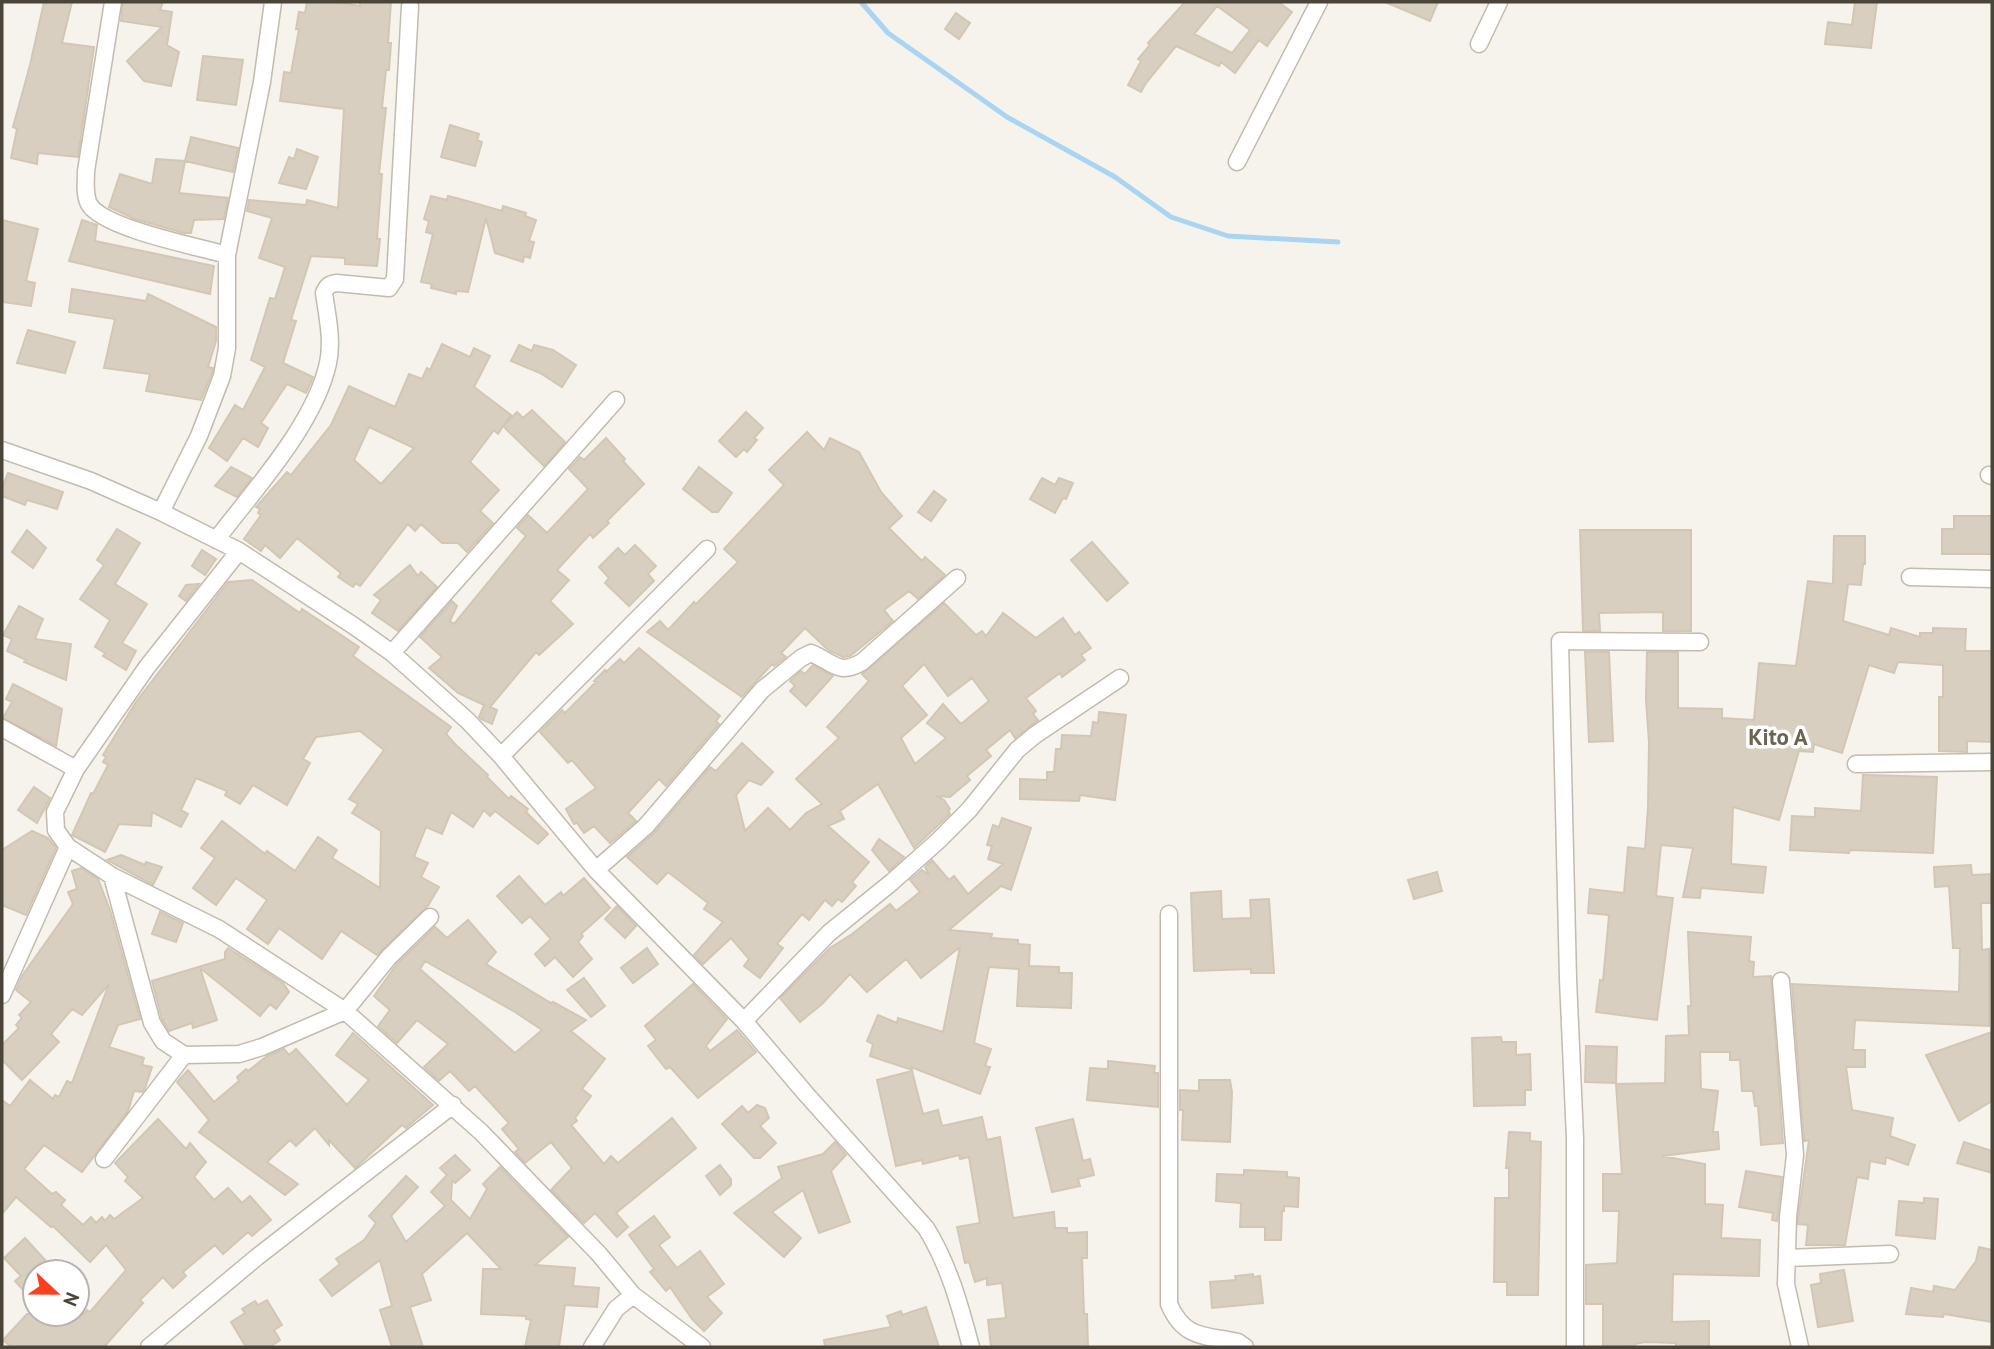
<svg xmlns="http://www.w3.org/2000/svg" width="1994" height="1349" font-family="'PT Sans',sans-serif">
<rect width="100%" height="100%" fill="#f6f3ec"/>
<g fill="none" stroke-linecap="round" stroke-linejoin="round">
<!-- stream -->
<path stroke="#a9d4f2" stroke-width="5" d="M861,2L888,33L1007,117L1115,177L1171,217L1228,236L1338,242"/>
</g>
<!-- building -->
<path fill="#d8cfc1" stroke="#d3c7b4" stroke-width="2" fill-rule="evenodd" d="M44,2H72L62,43L94,47L78,157L38,153L37,164L11,158L17,129L13,127L30,65Z
M123,2H163L160,10L172,12L167,45L179,52L171,86L144,81L127,61L162,27L121,21Z
M307,2H337L360,6V2H391L388,43H391L389,70H386L382,108H386L379,174H382L377,239H380L377,266L345,264V258L311,256L291,320L296,321L283,363L313,377L311,382L306,393L287,384L261,423L268,428L258,447L243,438L227,461L209,448L235,405L243,410L265,367L251,360L270,298L275,299L285,267L259,258L272,218L247,211L249,200L306,205L307,200L338,208L344,109L280,101L284,72L291,73L299,29H296L299,12L305,13Z
M1185,2H1278L1292,12L1267,46L1259,40L1235,73L1221,62L1219,66L1176,46L1146,83L1141,92L1128,85L1141,61L1138,59L1150,45L1148,43ZM1217,6L1250,30L1232,53L1194,34Z
M1385,2H1438L1430,21Z
M1855,2H1877L1871,48L1825,44L1828,22L1852,25Z
M956,13L970,23L959,39L945,29Z
M203,56L243,60L236,105L197,100Z
M450,125L479,134L477,140L482,142L475,166L441,157Z
M191,137L238,148L233,172L185,161Z
M297,149L318,157L306,189L279,183L289,157L294,159Z
M156,159L185,161L179,193L228,198L224,219L194,220L191,233H184L135,219L109,207L120,174L152,184Z
M431,196L447,200L448,196L460,199L502,211L503,206L526,213L525,216L536,220L529,241L534,242L530,258L524,256L523,262L495,253L486,218L468,292L456,291V294L431,288L432,284L421,282L433,234L426,232L429,221L424,219Z
M2,220L38,229L26,281L35,283L31,306L2,302Z
M82,220L97,225L95,241L214,266L210,294L69,261Z
M72,289L146,301L148,294L216,327V341L208,367L213,368L212,373L201,400L146,391L150,374L104,368L115,319L69,312Z
M28,330L75,342L65,373L17,363Z
M442,344L470,357L474,348L490,356L474,387L511,415L504,425L517,412L523,418L532,410L565,442L544,466L503,426L498,434L494,430L470,462L499,490L480,511L493,523L467,552L458,543H442L421,524L415,531L408,524L360,586L356,583L353,587L338,577L341,573L297,538L280,558L265,545L261,551L244,539L261,515L258,513L260,509L256,507L287,472L291,475L331,425L349,386L395,407L409,374L422,379L427,368L430,370ZM369,427L414,448L381,484L354,460Z
M519,345L532,351L534,345L553,350L576,365L562,387L540,373L511,361Z
M746,412L763,428L754,438L757,440L747,452L744,449L736,457L719,441Z
M807,432L824,450L830,438L859,452L881,492L902,516L889,528L922,561L925,557L945,575L918,599L909,591L884,610L893,621L850,656L843,657L828,650L805,628L781,653L786,657L774,666L772,664L742,697L647,632L660,621L668,630L694,602L696,604L738,562L724,549L784,485L769,470Z
M606,438L625,459L623,461L644,484L607,521L609,523L593,538L590,534L557,570L569,580L550,601L573,624L539,655L536,652L490,707L497,710L492,724L481,719L479,717L484,705L458,693L429,668L442,657L420,637L452,601L457,606L450,621L454,624L526,536L517,528L528,515L547,533L588,489L569,469L580,457L584,460Z
M231,467L252,478L237,497L215,486Z
M699,467L732,493L718,512H712L683,489Z
M8,473L63,492L57,509L27,500L25,505L2,496V488Z
M1042,478L1055,485L1059,478L1073,483L1066,499L1063,498L1055,513L1030,499Z
M934,491L946,500L931,521L918,512Z
M1954,516H1992V554H1942V529H1954Z
M117,529L140,543L115,584L147,604L122,643L136,651L126,670L103,656L105,653L95,647L110,620L80,599L104,565L97,560Z
M27,530L46,548L33,568L12,552Z
M1580,530H1691V631H1663V612L1599,613L1600,631H1583Z
M1834,536H1865V564H1863L1861,585L1848,584L1843,621L1889,635L1891,628L1920,637V633H1933V628L1966,629L1965,651H1992V742L1967,741V752L1939,751V697H1943V665L1898,662L1894,673L1869,665L1842,753L1814,744L1813,752L1799,751L1779,820L1733,807L1731,864L1766,867L1763,893L1701,888L1700,898L1683,897L1693,848L1661,845L1656,896L1673,898L1657,1020L1596,1012L1600,980L1603,981L1609,915L1588,913L1590,889L1624,893L1628,847L1645,849L1648,808L1649,743L1646,699L1647,652H1678V708L1722,709V718L1754,720L1759,663L1796,666L1808,581L1833,584Z
M1092,542L1128,583L1107,601L1071,560Z
M635,545L656,566L648,574L654,581L629,606L605,583L609,578L599,567L618,548L625,555Z
M202,550L216,559L205,575L192,566Z
M410,565L418,576L421,572L437,587L398,631L372,613L381,600L374,595Z
M252,580L300,613L302,609L359,647L353,656L451,727L446,734L455,744L488,775L487,777L509,799L511,796L528,809L526,812L548,834L538,844L495,811L490,816L484,810L473,827L451,812L442,834L426,827L414,857L428,863L421,877L439,887L427,907L377,955L341,931L322,959L279,928L268,944L247,929L267,900L236,878L216,905L193,888L215,858L201,848L222,821L265,854L267,851L295,871L318,837L337,850L332,858L380,888L381,831L352,813L358,804L349,799L384,750L360,731L316,737L303,759L310,763L287,805L253,785L240,804L225,795L227,791L196,778L181,810L188,814L181,827L152,812L151,826L119,824L105,852L72,835L91,793L93,794L108,765L103,762L106,757L103,755L136,702L228,582Z
M199,584L186,601L179,596L186,585Z
M944,603L976,635L982,631L986,636L1003,613L1036,638L1063,618L1075,635L1079,632L1091,648L1081,655L1085,660L1062,677L1060,673L1026,698L1036,711L1033,714L1038,720L1015,738L1010,730L986,750L991,756L967,776L970,780L950,797L936,796L944,800L950,809L948,810L950,814L914,848L878,784L840,811L844,819L828,826L869,862L852,882L856,886L842,902L838,899L832,906L825,900L809,920L802,914L777,944L783,948L760,978L744,966L749,959L731,938L703,964L694,955L723,922L704,909L708,903L668,872L657,884L627,857L654,833L710,767L716,771L742,743L773,772L761,785L749,780L736,795L745,831L768,808L790,830L806,813L822,804L796,779L839,738L827,727L869,681L862,674ZM924,664L948,696L972,678L989,701L961,724L943,704L927,723L946,738L915,764L901,738L927,715L902,686Z
M19,606L43,619L35,639L71,644L66,680L24,662L26,660L7,651L12,639L3,635Z
M639,648L720,716L716,721L719,724L666,786L659,779L628,813L636,821L610,843L594,826L584,833L577,823L574,824L566,809L596,788L572,760L568,763L540,732L562,710L565,713L596,682L594,681L605,670L606,672L620,659L624,663Z
M1585,652H1609L1613,741L1589,742Z
M813,665L833,676L806,706L790,691L795,686L790,681L801,671L805,674Z
M13,684L62,709L56,746L3,718L12,702L6,699Z
M1099,712L1126,715L1115,800L1080,795L1079,801L1020,799V779L1047,780V772H1054L1056,749H1061L1062,735L1091,736L1093,722L1098,723Z
M1863,775L1937,777L1933,853L1850,850L1849,853L1790,850L1792,816L1815,817V808L1861,811Z
M34,787L50,798L37,823L18,810Z
M1002,818L1031,828L1011,890L1001,886L949,930L992,934L991,938L1018,940V944L1030,945L1029,966L1059,967V973H1072L1071,1008L1017,1006L1019,969L989,967L974,1043L991,1049L985,1066L990,1067L980,1094L911,1067L912,1070L870,1056L873,1044L867,1041L878,1015L897,1023L898,1018L943,1032L960,947L921,978L906,959L867,992L850,974L822,1004L800,1022L780,998L830,948L852,934L890,904L896,911L920,892L910,880L922,870L929,875L925,867L932,860L949,880L954,876L968,894L1003,864L988,859L992,846L987,845L993,825L999,827Z
M32,831L48,838L56,848L26,915L2,905V850Z
M879,839L904,857L889,871L872,850Z
M121,855L145,865L146,862L162,867L153,885L107,860Z
M1971,865L1972,875L1992,874V903H1981L1982,950L1989,949V1026L1855,1020L1853,1050H1865V1067H1846L1852,1110L1893,1118L1890,1136L1915,1145L1908,1165L1886,1157L1885,1164L1870,1161L1868,1179L1857,1177L1845,1245H1806L1808,1225L1798,1224V1218L1809,1140L1804,1141L1792,984L1959,992L1960,948H1953L1949,886L1935,887L1934,867Z
M81,868L98,879L110,910L140,1019L118,1025L109,1047L144,1058L142,1065L152,1067L145,1088L143,1092L134,1091L128,1111L82,1172L44,1145L24,1169L52,1194L56,1192L65,1200L61,1205L83,1225L91,1217L96,1223L102,1217L105,1221L110,1215L114,1219L143,1198L125,1181L128,1177L115,1163L158,1119L186,1149L190,1143L206,1162L194,1177L214,1200L228,1188L242,1203L250,1196L271,1220L252,1236L248,1232L223,1254L215,1245L183,1272L186,1276L173,1288L163,1277L140,1300L143,1303L104,1347H11L3,1340L27,1314H84L87,1310L90,1312L126,1270L106,1245L90,1262L53,1226L51,1227L16,1197L2,1214V1100L10,1106L30,1080L53,1099L55,1095L59,1097L67,1081L72,1083L109,984L82,1015L72,1009L51,1034L59,1042L22,1080L2,1060V1045L19,1028L16,1025L22,1018L19,1015L31,1002L16,990L22,976L73,904L68,892L77,889L72,871Z
M1437,872L1442,891L1414,899L1408,880Z
M519,876L545,905L561,892L563,896L584,878L610,908L581,934L583,936L578,942L592,959L573,977L555,957L545,966L535,954L551,939L530,916L522,923L497,896Z
M1221,891L1222,919L1251,918L1250,900L1269,899L1274,973H1251V969L1194,971L1191,893Z
M617,906L636,926L625,938L605,919Z
M160,912L183,923L176,942L152,934Z
M468,920L496,952L486,964L551,1003L553,1002L586,1020L571,1031L605,1059L582,1089L591,1096L575,1118L577,1121L571,1125L604,1164L611,1156L618,1163L672,1118L696,1148L616,1213L628,1227L617,1237L595,1213L584,1223L551,1190L572,1168L551,1142L525,1163L515,1152L519,1149L502,1129L509,1123L475,1086L469,1091L450,1071L439,1081L424,1067L448,1044L417,1020L397,1043L378,1026L390,1010L374,996L397,964L435,927L447,938ZM425,961L515,1012L542,1030L515,1053L420,969Z
M1688,932L1751,937L1749,961L1754,962L1753,977L1771,976L1783,1143L1761,1145L1758,1106H1755L1753,1091H1742L1740,1060H1730V1052H1700L1701,1089L1718,1091L1713,1132H1718L1719,1149L1662,1156L1705,1164V1204L1723,1205L1721,1238L1760,1240L1759,1276L1673,1274L1672,1322L1709,1321V1347H1676V1343L1645,1342L1635,1344V1347L1603,1346V1304H1586V1265L1617,1263L1619,1211H1603V1174H1622L1616,1084L1665,1083L1666,1036L1689,1035L1688,1006H1691Z
M228,948L283,983L289,992L276,1009L270,1004L260,1016L200,968L217,1020L193,1028L192,1023L169,1031L162,1019L152,981L225,959V952Z
M647,948L658,964L633,983L621,968Z
M584,978L605,1006L591,1017L567,990Z
M693,984L727,1019L706,1046L710,1051L737,1030L756,1052L698,1098L670,1067L666,1069L648,1046L656,1040L645,1026Z
M1992,1032V1101L1959,1121L1926,1055Z
M353,1033L433,1105L406,1128L402,1125L355,1168L329,1140V1145L315,1128L296,1146L290,1140L267,1162L298,1184L285,1195L199,1132L209,1120L177,1082L188,1070L214,1102L239,1081L237,1077L246,1069L248,1071L267,1056L284,1049L289,1055L296,1049L347,1105L369,1080L336,1055Z
M1501,1037L1502,1042H1516V1055L1530,1054L1531,1090H1525V1105L1474,1106L1472,1038Z
M1586,1046L1617,1047L1616,1083L1585,1082Z
M1108,1061L1155,1066L1154,1073H1158V1107L1087,1100L1090,1068L1108,1069Z
M912,1071L923,1114L938,1110L942,1126L982,1117L987,1140L1000,1137L1013,1218L1054,1212L1055,1228H1067V1233L1087,1232V1258H1082L1084,1314H1087L1088,1347H991L988,1320L1006,1318L1002,1283L987,1285V1278L975,1282L969,1262L965,1263L957,1227L980,1223L969,1157L960,1159L959,1155L923,1164L922,1160L896,1166L877,1080Z
M1199,1080H1230L1232,1092L1230,1142L1182,1140L1183,1110H1180V1090L1199,1091Z
M757,1105L765,1108L769,1118L760,1126L776,1143L760,1158H754L722,1124L742,1106L748,1113Z
M1073,1119L1083,1161L1090,1159L1094,1175L1078,1179L1080,1186L1052,1192L1036,1128Z
M1509,1132L1530,1133V1141L1541,1142L1538,1295H1507V1282H1494L1495,1198H1509V1168H1506Z
M835,1142L846,1155L831,1171L850,1222L819,1233L803,1190L772,1212L801,1238L784,1257L734,1213L782,1178L778,1167L823,1154Z
M1964,1142L1992,1151V1173L1957,1163Z
M455,1155L470,1170L455,1183L452,1181L451,1200L470,1219L487,1189L483,1184L500,1167L568,1237L535,1265L575,1268L573,1286L599,1288L597,1307L565,1305L559,1347H525L531,1320L526,1319V1316L481,1314L483,1269H501L467,1233L422,1274L431,1300L410,1307L423,1347H392L380,1310L392,1306L380,1260L332,1296L320,1280L340,1264L336,1259L364,1240L376,1223L369,1216L406,1176L418,1187L391,1216L406,1242L445,1206L431,1192L447,1175L440,1168Z
M720,1165L731,1179V1185L720,1195L706,1176Z
M1244,1170L1287,1172V1177L1299,1178L1298,1207L1284,1206V1211H1282L1281,1240H1265V1227H1240L1241,1203L1216,1201L1217,1174L1244,1175Z
M1746,1171L1782,1177L1777,1221L1772,1220L1773,1213L1739,1207Z
M1924,1198L1938,1199L1935,1239L1896,1235L1899,1201L1924,1203Z
M654,1216L670,1237L659,1245L677,1268L700,1251L724,1284L707,1297L722,1313L704,1331L692,1319L670,1287L666,1291L650,1272L654,1269L629,1235Z
M25,1238L56,1272H35V1303L15,1281L21,1276L4,1258Z
M1979,1247L1992,1250V1322L1944,1314L1943,1317L1906,1314L1911,1288L1933,1292L1934,1286L1955,1290L1976,1261Z
M1844,1270L1853,1321L1818,1327L1811,1285L1821,1283L1820,1274Z
M1253,1274V1277L1260,1276L1263,1303L1212,1308L1210,1282L1236,1280L1235,1276Z
M267,1300L282,1325L274,1330L280,1340L270,1347H246L231,1322L245,1313L242,1309L255,1301L258,1305Z
M926,1307L939,1347H825L824,1340L891,1327L887,1316L901,1311L902,1315Z"/>
<g fill="none" stroke-linecap="round" stroke-linejoin="round">
<!-- minor casing -->
<g stroke="#c2bbae" stroke-width="19">
<path id="minor" d="M113,2L86,171C86,181 84,194 89,204C102,228 199,247 227,255
M1479,44L1499,2
M1237,162L1319,2
M2,450L91,481L161,512L239,551L354,626L392,653L468,721L501,756L596,870L744,1021L806,1094L926,1228C949,1265 960,1306 971,1347
M1989,475L1992,476
M161,512L199,436L222,376L227,348V255L262,82L273,2
M216,540C254,490 315,424 328,363C333,340 327,315 324,293C327,286 329,284 337,283L389,288L395,279L410,6
M239,551L147,667L76,769L55,812L56,830L68,847L112,876L219,929L345,1011L481,1132L599,1254L633,1295L702,1347
M1910,577L1992,579
M392,653L616,400
M2,728L76,769
M501,756L707,549
M1856,764L1992,762
M596,870L646,826L762,690L801,658L811,653C833,662 838,676 862,662L957,578
M112,876L152,1023L163,1041L184,1055
M1169,914V1304C1184,1339 1204,1335 1238,1342L1245,1347
M1781,981L1795,1155L1788,1217L1786,1284L1800,1347
M2,995L68,847
M744,1021L829,933L892,882L939,840L969,810L1017,750L1035,735L1120,678
M104,1159L184,1055L239,1054L262,1047L345,1011L389,957L430,917
M1787,1258L1890,1254
M149,1347L257,1257L453,1105
M592,1347L616,1309L633,1295
M1575,1347V1138L1568,979L1560,641L1700,642"/>
</g>
<!-- minor -->
<use href="#minor" stroke="#fff" stroke-width="16"/>
</g>
<g text-anchor="middle" stroke-width="7" stroke-linejoin="round" paint-order="stroke">
<!-- quarter labels -->
<g font-size="23" font-weight="bold" fill="#6e6250" stroke="#fff">
<text x="1778" y="745">Kito A</text>
</g>
</g>
<!-- border -->
<rect width="1994" height="1349" fill="none" stroke="#4b4439" stroke-width="7"/>
<!-- north arrow -->
<g transform="translate(56 1293) rotate(112)"><circle r="33" fill="#ffffff" stroke="#b7b4b0" stroke-width="2"/>
<path d="M0-5L12 26L0 18L-12 26Z" fill="#fc3f1d"/>
<text y="-10" font-size="19" font-weight="bold" text-anchor="middle" fill="#4b4439">N</text>
</g>
</svg>
